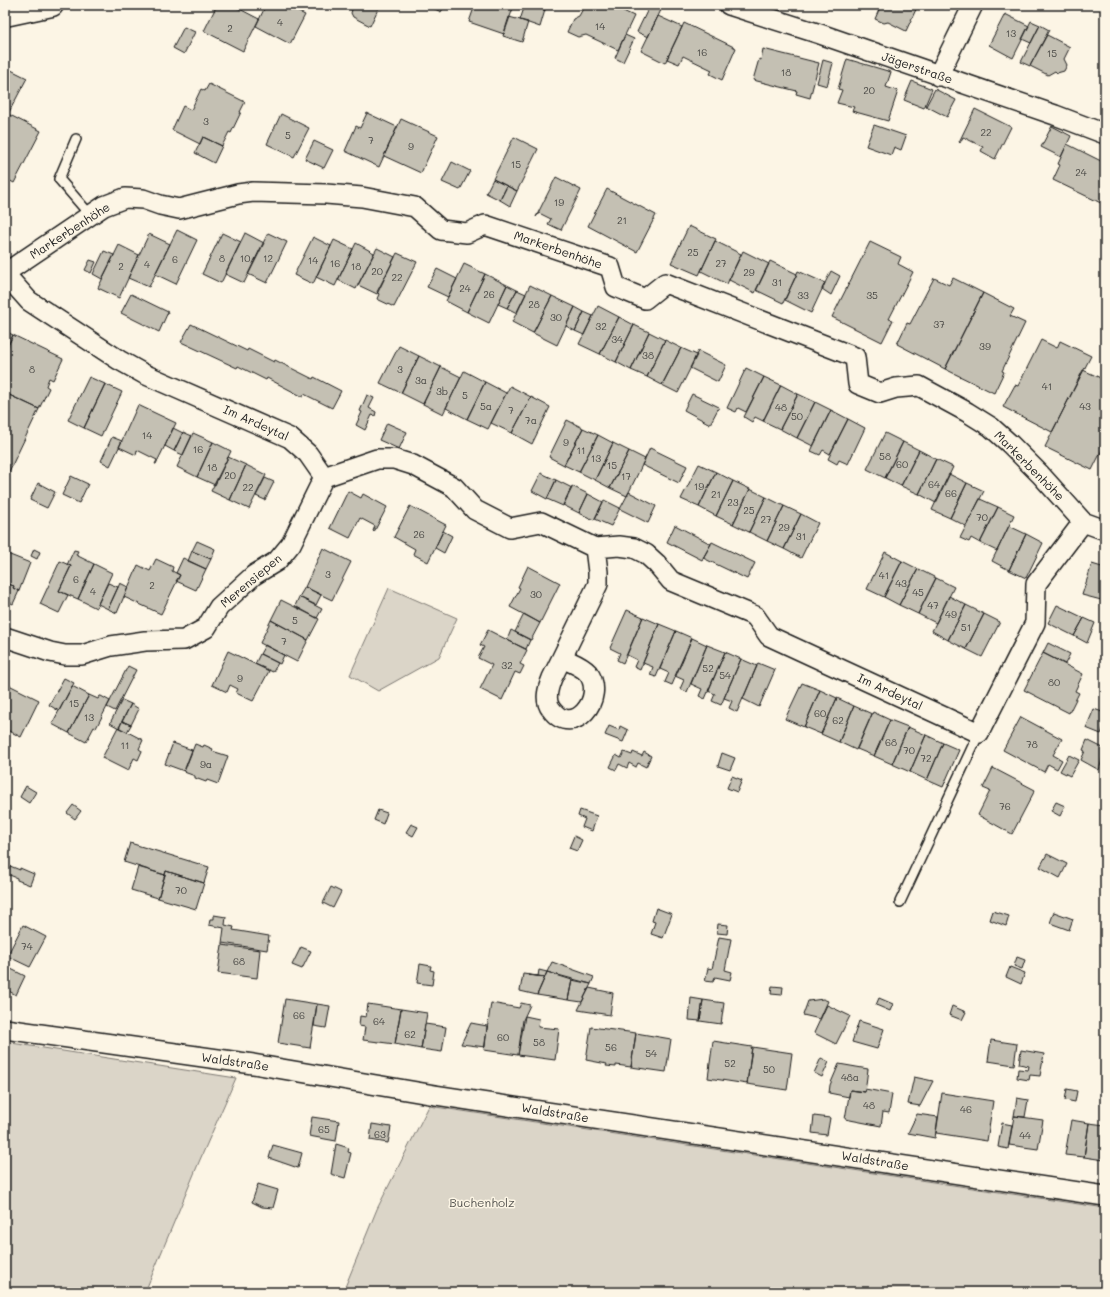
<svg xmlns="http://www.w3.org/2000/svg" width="1110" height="1297" font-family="Mali,sans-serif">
<rect width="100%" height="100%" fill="#fcf5e5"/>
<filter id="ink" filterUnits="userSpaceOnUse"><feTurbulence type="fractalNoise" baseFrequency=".025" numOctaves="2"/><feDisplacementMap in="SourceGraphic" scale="8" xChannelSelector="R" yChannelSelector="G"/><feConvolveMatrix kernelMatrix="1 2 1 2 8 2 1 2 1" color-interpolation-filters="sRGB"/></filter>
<g filter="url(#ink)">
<!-- green -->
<path fill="#dbd5c8" stroke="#7c7872" d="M389,588L457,618L439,657L378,691L350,675Z
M5,1042L236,1078L199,1162L145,1292H5Z
M429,1106L1105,1208V1292H343L377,1209Z"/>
<!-- building -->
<path fill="#c4c0b3" stroke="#1c1c1c" d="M217,5H232L259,19L243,51L204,31Z
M266,5H285L305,15L290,44L256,26Z
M342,5H380L370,26L353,17L351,13L352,10Z
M427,5H445L441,12Z
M475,5H502L513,8L504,34L469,22Z
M525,5H529L545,10L540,27L520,20Z
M529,5H547L545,10Z
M585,5H610L634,16L618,50L586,35L578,37L567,32L573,19L579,16Z
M650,5L661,10L648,37L637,32Z
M881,5H918L906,31L888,22L884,23L875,19Z
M1005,14L1029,26L1013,58L989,45Z
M658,16L682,27L665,63L641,51Z
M509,17L528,22L522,42L503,36Z
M1031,21L1040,25L1031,43L1022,39Z
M684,23L736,48L722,80L710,74L712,70L683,56L679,64L667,59Z
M1040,25L1049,30L1030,66L1021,62Z
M184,27L195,32L184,54L173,48Z
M625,35L634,39L623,62L615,58Z
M1047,35L1070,47L1064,59L1067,65L1064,71L1057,73L1055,71L1048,75L1030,66Z
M763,49L819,63L810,98L796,94L797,91L753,80L759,59L761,60Z
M847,59L891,72L886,87L898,91L888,121L852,111L854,107L837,103L842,90L838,89Z
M823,60L833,63L827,86L817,83Z
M5,67L27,78L8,114L41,131L14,183L5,178Z
M912,81L932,89L924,108L904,100Z
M209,84L245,102L240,112H241L231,133L229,132L222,146L203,137L200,144L172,130L183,106L191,110L201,89L205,91Z
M935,89L956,100L947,117L926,106Z
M975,109L1011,127L995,159L981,151L983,147L963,137L960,143L959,142Z
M367,113L397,127L379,167L345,151L356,126L360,128Z
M281,114L309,128L294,157L267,144Z
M401,119L438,136L421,173L384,156Z
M874,125L906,136L901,150L894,147L891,155L866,146Z
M1052,126L1071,136L1061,157L1041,147Z
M203,137L222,146L214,163L195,153Z
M514,137L538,149L517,191L493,179Z
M314,141L333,150L324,168L305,159Z
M1067,144L1105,163V205L1053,180L1060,165L1058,164Z
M452,162L470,171L460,190L442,182Z
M556,177L581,190L561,230L548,224L551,219L539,213L536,217Z
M493,179L507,186L500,200L486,193Z
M507,186L517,191L510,206L500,200Z
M607,189L656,215L637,252L588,226Z
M689,226L716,239L699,275L671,263Z
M177,230L197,240L176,284L155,274Z
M222,233L241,242L221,283L202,274Z
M245,233L264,243L244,283L225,274Z
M268,233L287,242L267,283L248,274Z
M149,234L170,244L149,287L128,278Z
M313,237L331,246L313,284L294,275Z
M334,240L353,249L335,286L316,277Z
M715,241L741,254L727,284L701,271Z
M870,242L901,257L898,264L913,272L889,319L893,320L882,342L832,317Z
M356,243L374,253L356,289L338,280Z
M119,245L139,255L119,298L98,288Z
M377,248L395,257L377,294L358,285Z
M104,251L114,255L102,279L93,274Z
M743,251L769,264L755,293L729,280Z
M397,253L417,262L394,307L377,299L379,294L377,292Z
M90,260L96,262L91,273L85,270Z
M770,261L797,274L783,303L756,290Z
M464,264L485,274L467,312L446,301Z
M437,269L457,279L448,297L427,287Z
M798,271L825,283L811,313L785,300Z
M831,271L840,276L831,295L822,289Z
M485,274L507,285L489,323L467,312Z
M934,278L949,285L953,278L983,293L945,369L897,344L907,323L910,324Z
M507,285L517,290L507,308L498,304Z
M530,285L552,296L533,333L512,322Z
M517,290L526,294L517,313L507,308Z
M983,293L1014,309L1010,316L1025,323L1002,371L1004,372L994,393L945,369Z
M131,294L168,312L159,332L121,313Z
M552,296L575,307L557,345L533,333Z
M598,306L619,317L600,354L579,344Z
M575,307L584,312L575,331L566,326Z
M584,312L593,316L584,335L575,331Z
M619,317L634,325L616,362L600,354Z
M191,324L247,351L248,349L274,362L275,360L313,379L314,377L341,391L332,408L304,394L303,397L267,378L266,380L238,366L237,368L181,342Z
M634,325L649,332L631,370L616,362Z
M5,331L13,335L5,352Z
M649,332L665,340L647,377L631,370Z
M13,335L63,359L53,380L49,378L46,386L49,388L39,409L5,393V352Z
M665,340L681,348L662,385L647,377Z
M1041,340L1057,348L1060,341L1091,356L1052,432L1003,407L1015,385L1018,386Z
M399,346L419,356L401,393L380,383Z
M681,348L697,355L678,393L662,385Z
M698,351L726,365L718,382L690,368Z
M419,356L441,367L423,404L401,393Z
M441,367L461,377L443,414L423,404Z
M746,368L764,377L746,412L738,408L736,412L727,408Z
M1083,370L1105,380V440L1101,447L1103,448L1092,470L1045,447Z
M464,371L485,382L467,419L446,408Z
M89,377L105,384L84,428L68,420Z
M764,377L781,385L763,421L755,417L752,422L744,417Z
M485,382L506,393L488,429L467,419Z
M105,384L122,392L101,436L84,428Z
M781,385L798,394L780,429L763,421Z
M510,386L531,397L512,433L491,423Z
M5,393L39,409L5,480Z
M692,394L719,407L710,424L684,410Z
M798,394L815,402L797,438L780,429Z
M367,395L374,398L369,408L376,412L375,416L372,415L365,430L356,425L362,412L360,411Z
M531,397L550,407L532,444L512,433Z
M815,402L831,410L813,446L797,438Z
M138,405L176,423L156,464H155L157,460L137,450L136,455L119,447Z
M831,410L848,419L830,454L823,450L820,455L811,451Z
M848,419L865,428L848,464L839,460L837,464L828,459Z
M567,420L583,428L564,465L549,457Z
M387,423L407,432L399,449L379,440Z
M173,428L183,433L174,451L165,446Z
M583,428L598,435L579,472L564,465Z
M183,432L192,436L183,455L174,451Z
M193,433L213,442L197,477L177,467Z
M885,433L903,442L885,478L867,469Z
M598,435L613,443L595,480L579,472Z
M112,437L122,441L110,466L101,461Z
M213,442L231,451L215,485L197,477Z
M903,442L919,450L901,486L885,478Z
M613,443L629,451L610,488L595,480Z
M650,448L687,466L679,483L642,465Z
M919,450L936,459L919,494L901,486Z
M629,451L645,459L627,496L610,488Z
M228,457L246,465L230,500L211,491Z
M936,459L953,467L936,503L919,494Z
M699,464L716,472L699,507L681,499Z
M246,465L266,475L249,509L230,500Z
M716,472L733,481L716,516L699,507Z
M541,473L556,480L547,499L532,491Z
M949,474L967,483L950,518L932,510Z
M71,476L88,484L79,503L62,495Z
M265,478L274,482L265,500L256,496Z
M556,480L572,488L563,506L547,499Z
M733,481L750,489L733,524L716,516Z
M38,483L55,492L47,508L30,500Z
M967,483L984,491L966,526L950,518Z
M572,486L588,494L579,513L563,505Z
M750,489L766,497L749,532L733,524Z
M348,491L361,498L363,494L387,507L374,532L373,531L375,526L360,518L350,538L330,528Z
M629,492L656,506L648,523L620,509Z
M588,494L603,502L594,520L579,513Z
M766,497L784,506L767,541L749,532Z
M980,499L998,507L980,543L971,538L969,542L960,538Z
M604,500L620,508L611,526L595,519Z
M410,506L446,525L428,562L413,554L415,549L394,537Z
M784,506L801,514L784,549L767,541Z
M998,507L1014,515L997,551L980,543Z
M801,514L818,523L801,558L784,549Z
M675,525L711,544L702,560L667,542Z
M1009,526L1026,534L1009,570L992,561Z
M443,531L452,536L444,553L435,548Z
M1026,534L1043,543L1026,578L1009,570Z
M197,541L215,549L211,559L192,551Z
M712,542L755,563L747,579L703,558Z
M323,548L351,562L332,600L305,587Z
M34,549L40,552L37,559L31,556Z
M74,550L78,551L76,555L94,564L78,599L59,591L71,566L67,565Z
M192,551L211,559L206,569L188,561Z
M885,552L902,561L884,597L867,589Z
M5,553L30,563L19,591L13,588L14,586L5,583Z
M183,558L206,569L196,590L176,581L180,575L176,573Z
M156,559L173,567L172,571L180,575L161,614L124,597L138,565L150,571Z
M60,561L71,566L59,591L68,595L59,613L40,604Z
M902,561L918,569L899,605L884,597Z
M94,564L112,573L96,608L78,599Z
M1092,564L1105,568V601L1082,595Z
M528,566L560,583L540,623L510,607L520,588L518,587Z
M918,569L936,578L918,614L899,605Z
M936,578L954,587L936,623L918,614Z
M5,583L14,586L13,588L19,591L13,604L5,600Z
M108,583L118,587L108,609L98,604Z
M120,583L128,587L117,613L108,609Z
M305,587L321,595L316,605L299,597Z
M949,596L966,605L948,640L932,631Z
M299,597L322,609L317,618L295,606Z
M281,600L319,619L308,640L271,620Z
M966,605L984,614L966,649L948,640Z
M1057,605L1084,618L1074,636L1048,623Z
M627,610L643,617L623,663L617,660L620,653L610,648Z
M524,614L540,623L531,640L515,632Z
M984,614L1000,622L982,657L966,649Z
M643,617L659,624L640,670L634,667L637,660L627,655Z
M1084,618L1095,623L1087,643L1074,636Z
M271,620L308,640L297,662L260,643Z
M659,624L676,631L656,677L650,675L653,667L643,663Z
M488,630L527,650L520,664L524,666L520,674L515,672L502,700L480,689L492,665L478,658L484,647L480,645Z
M511,630L530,640L526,649L507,640Z
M676,631L692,638L672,685L665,682L669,673L660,669Z
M692,638L707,645L687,692L680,689L684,680L675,676Z
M1048,643L1070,654L1065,664L1043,653Z
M265,645L284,655L280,664L260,654Z
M707,645L725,652L705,699L699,696L702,689L691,684Z
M228,651L269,671L253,701L236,693L238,689L230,685L227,692L212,685Z
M725,652L741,659L721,705L712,701L715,694L708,691Z
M1043,653L1083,674L1075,691L1079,693L1069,713L1024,690Z
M260,654L278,663L273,672L255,664Z
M741,659L757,666L737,712L729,708L732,701L724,698Z
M758,663L775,670L759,707L743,699Z
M128,666L136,670L115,711L107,707Z
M64,678L74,683L59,711L49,705Z
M802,683L820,690L804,727L785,719Z
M7,684L39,700L21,737L5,729V687Z
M72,686L89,695L69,733L52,724Z
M820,690L837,698L821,734L804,727Z
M89,695L98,699L100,696H101L110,701L96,728L94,727L86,742L69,733Z
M837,698L854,706L839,742L821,734Z
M122,700L131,704L119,728L110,723Z
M131,704L139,709L131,725L122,721Z
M854,706L872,714L856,750L839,742Z
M1094,709L1105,713V724L1101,734L1086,728Z
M873,712L890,720L874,756L857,749Z
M1021,717L1062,739L1053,755L1062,760L1057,769L1048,764L1044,772L1003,750Z
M890,720L908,727L892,764L874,756Z
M122,721L131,725L127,732L119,728Z
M609,726L619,730L620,726L628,730L623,742L605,735Z
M118,727L143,740L139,749L142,751L138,760L134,758L128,771L102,758Z
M908,727L926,735L910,772L892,764Z
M926,735L943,743L927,780L910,772Z
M1087,740L1105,749L1099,770L1081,760L1085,751L1083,750Z
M173,743L192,750L184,771L165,764Z
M943,743L959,750L943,787L927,780Z
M195,744L203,747L204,745L213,749L212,751L228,756L218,784L207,780L206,782L195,778V776L184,772Z
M624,752L632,755L633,752L642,756L644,752L651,756L646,767L638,763L636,767L629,763L627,768L619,764L616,770L610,767L616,755L621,758Z
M722,753L735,758L730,770L718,766Z
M1069,755L1079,760L1070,776L1060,771Z
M993,768L1035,790L1012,834L978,815L990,791L983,788Z
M732,776L742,780L737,792L727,788Z
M26,786L36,792L29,803L20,797Z
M1056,802L1065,806L1060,816L1051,811Z
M73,805L81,811L75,819L67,813Z
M378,810L387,813L383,824L374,820Z
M580,810L597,816L592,831L582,827L585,819L578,816Z
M411,824L418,827L413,836L406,832Z
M574,836L582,840L577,851L569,848Z
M130,843L209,867L204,883L166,871L165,875L124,862Z
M1047,854L1067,864L1060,878L1040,867Z
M10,866L20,870V868L34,874L30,885L17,880V878L7,874Z
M138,867L165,875L158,898L131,890Z
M166,871L204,883L196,909L158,898Z
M331,887L341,892L333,908L323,903Z
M656,908L672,914L663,938L651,934L655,922L652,921Z
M993,911L1009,916L1006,926L990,920Z
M1054,912L1073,919L1069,930L1050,923Z
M214,915L226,917L225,925L234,927L233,930L269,936L267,950L222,943L224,928L209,925L210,919H214Z
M718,924L728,925L727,934L717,933Z
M23,925L46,937L30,967L7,956Z
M719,937L731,939L725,970L732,972L730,980L715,977L713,982L705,981L708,968L712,969Z
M222,945L260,950L257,978L218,973Z
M301,947L311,951L302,969L292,965Z
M1017,957L1025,960L1022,969L1014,966Z
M552,962L594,977L591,984L547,972Z
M420,964L431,966L430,970L434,971L432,985L417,983Z
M7,967L25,976L16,995L5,989V971Z
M1010,967L1025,973L1021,984L1006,977Z
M539,970L547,972L545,977L528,975L538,976Z
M547,972L572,980L568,1000L537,995Z
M523,974L545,977L537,995L520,991Z
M572,980L591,984L582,1002L568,1000Z
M772,986L783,987L782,995L771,994Z
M589,988L613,993L610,1015L578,1010Z
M691,998L703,1000L700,1021L689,1020Z
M879,998L893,1004L890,1011L876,1005Z
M285,999L317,1004L310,1048L278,1043Z
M823,999L828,1001L820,1019L803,1015L808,1001Z
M703,1000L724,1003L721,1024L700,1021Z
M491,1003L519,1008L521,1003L530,1005L523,1020L518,1055L484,1050Z
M317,1004L330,1006L326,1028L314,1026Z
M368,1004L401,1009L395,1044L363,1040L365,1027L359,1026L360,1016L366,1017Z
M827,1005L850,1016L836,1044L814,1033Z
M952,1006L966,1012L962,1020L949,1015Z
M401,1009L427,1013L421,1049L395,1044Z
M525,1016L539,1019L538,1027L559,1029L555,1060L518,1055Z
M859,1021L884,1029L877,1049L852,1042Z
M471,1023L487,1026L485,1047L461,1044Z
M425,1024L446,1027L442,1052L421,1049Z
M591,1027L636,1033L631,1067L616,1065V1067L606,1066L607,1064L586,1060Z
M636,1033L671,1039L666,1072L631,1067Z
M991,1040L1017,1044L1014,1065L988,1061Z
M713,1041L752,1047L747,1084L708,1078Z
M752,1047L792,1053L787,1090L747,1084Z
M1021,1050L1044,1054L1040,1076L1030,1075L1029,1080L1017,1078L1018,1069L1028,1070L1029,1066L1019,1064Z
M821,1058L829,1062L822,1077L814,1073Z
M839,1064L868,1069L865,1092L850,1090L849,1097L829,1093L830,1085Z
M914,1077L933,1081L920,1106L908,1104Z
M865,1089L892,1094L889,1113L883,1112L881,1126L845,1119L850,1090L865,1092Z
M1067,1089L1077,1091L1075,1102L1065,1100Z
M942,1093L993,1101L987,1141L936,1133Z
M1017,1098L1028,1100L1025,1117L1014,1116Z
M917,1114L938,1117L935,1138L908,1133Z
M814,1116L830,1118L827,1135L812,1133Z
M1014,1116L1043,1120L1038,1149L1009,1145Z
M312,1117L339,1121L336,1141L309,1136Z
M1071,1120L1089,1123L1084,1157L1065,1155Z
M1002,1123L1012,1125L1008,1149L998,1147Z
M1089,1123L1105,1125L1104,1160L1084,1157Z
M372,1124L391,1127L388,1143L370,1140Z
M336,1144L349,1148L348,1152L351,1153L345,1178L331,1174Z
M273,1145L302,1153L298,1168L269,1158Z
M258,1184L278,1190L273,1208L262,1207L252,1202Z"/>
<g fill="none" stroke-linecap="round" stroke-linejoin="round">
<!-- service casing -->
<g stroke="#1c1c1c" stroke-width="12">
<path id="service" d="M76,139L59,179L91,216
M900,902L979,733"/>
</g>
<!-- minor casing -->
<g stroke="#1c1c1c" stroke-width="22">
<path id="minor" d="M729,5L820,34L1055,115L1105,134
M938,76L973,5
M5,273L104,206L125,198L143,199L160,205L179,209L238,194L253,192L326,194L362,197L415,207L441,230L467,233L485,225L610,267L616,287L645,299L665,283L855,357L858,384L880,393L896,388L919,386L967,412L991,427L1010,444L1040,474L1083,522L1105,530
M5,274L29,301L119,360L144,374L290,438L308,454L324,477L377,459H394L413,465L454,487L475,510L510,528L541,522L595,548L619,546L634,548L646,554L657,564L671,581L755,616L769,636L979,733L1035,623L1036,584L1083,522
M5,637L50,652L65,655H82L111,646L145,641L184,640L206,628L219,607L254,575L277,561L291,544L324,477
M562,658C570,662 582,666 588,673C607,697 573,740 551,709C544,700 548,688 552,678L598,584V572L595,548
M5,1029L253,1064L435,1095L1105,1196"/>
</g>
<!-- tertiary casing -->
<g stroke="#1c1c1c" stroke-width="25">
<path id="tertiary" d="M5,15L52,5"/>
</g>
<!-- service -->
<use href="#service" stroke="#fcf5e5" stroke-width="9"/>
<!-- minor -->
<use href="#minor" stroke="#fcf5e5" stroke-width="19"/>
<!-- tertiary -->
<use href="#tertiary" stroke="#fcf5e5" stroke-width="22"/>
</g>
</g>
<g text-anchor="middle" stroke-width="3" stroke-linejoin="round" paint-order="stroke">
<!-- number labels -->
<g font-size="10" fill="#464542">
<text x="280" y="26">4</text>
<text x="600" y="30">14</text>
<text x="230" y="32">2</text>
<text x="1011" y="37">13</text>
<text x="702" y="56">16</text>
<text x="1052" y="57">15</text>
<text x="786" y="76">18</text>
<text x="869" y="94">20</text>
<text x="206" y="125">3</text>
<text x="986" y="136">22</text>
<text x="288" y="139">5</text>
<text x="371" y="144">7</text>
<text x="411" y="150">9</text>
<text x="516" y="168">15</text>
<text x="1081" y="176">24</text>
<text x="559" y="206">19</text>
<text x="622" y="224">21</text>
<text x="693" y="256">25</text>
<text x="222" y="262">8</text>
<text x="245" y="262">10</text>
<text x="268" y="262">12</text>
<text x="175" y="263">6</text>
<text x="313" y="264">14</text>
<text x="335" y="267">16</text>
<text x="721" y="267">27</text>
<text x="147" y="268">4</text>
<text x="121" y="270">2</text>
<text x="356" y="270">18</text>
<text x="377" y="275">20</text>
<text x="749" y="276">29</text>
<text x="397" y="281">22</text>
<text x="777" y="286">31</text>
<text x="465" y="292">24</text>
<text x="489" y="298">26</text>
<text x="803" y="299">33</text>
<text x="872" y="299">35</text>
<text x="534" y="308">28</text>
<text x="556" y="321">30</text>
<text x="939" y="328">37</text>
<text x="601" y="330">32</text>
<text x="617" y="343">34</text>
<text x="985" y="350">39</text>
<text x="648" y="359">38</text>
<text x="32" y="373">8</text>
<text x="400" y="373">3</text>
<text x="421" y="384">3a</text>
<text x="1047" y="390">41</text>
<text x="442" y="395">3b</text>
<text x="465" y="399">5</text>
<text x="486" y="410">5a</text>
<text x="1085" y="410">43</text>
<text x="781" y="411">48</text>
<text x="511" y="414">7</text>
<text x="797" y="420">50</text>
<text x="531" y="424">7a</text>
<text x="147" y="439">14</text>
<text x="566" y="446">9</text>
<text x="198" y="453">16</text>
<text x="581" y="454">11</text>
<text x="885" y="460">58</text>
<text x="596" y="462">13</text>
<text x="902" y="468">60</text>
<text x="612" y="469">15</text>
<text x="212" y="471">18</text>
<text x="230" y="479">20</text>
<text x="626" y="480">17</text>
<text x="934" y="488">64</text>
<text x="699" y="490">19</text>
<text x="248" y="491">22</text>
<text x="951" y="497">66</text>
<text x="716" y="498">21</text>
<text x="733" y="506">23</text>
<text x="749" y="514">25</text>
<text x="982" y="521">70</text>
<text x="766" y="523">27</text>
<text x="784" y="531">29</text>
<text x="419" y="538">26</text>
<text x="801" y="540">31</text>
<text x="328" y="578">3</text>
<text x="884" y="579">41</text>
<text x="76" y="583">6</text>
<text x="901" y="587">43</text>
<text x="152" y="589">2</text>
<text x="93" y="595">4</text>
<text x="918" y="596">45</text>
<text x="536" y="598">30</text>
<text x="933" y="609">47</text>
<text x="951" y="618">49</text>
<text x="295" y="624">5</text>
<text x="966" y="631">51</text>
<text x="284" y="645">7</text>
<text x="507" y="669">32</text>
<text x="708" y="672">52</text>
<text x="725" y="679">54</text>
<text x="240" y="682">9</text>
<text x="1054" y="686">80</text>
<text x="74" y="707">15</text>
<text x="820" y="717">60</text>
<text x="89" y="721">13</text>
<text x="838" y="724">62</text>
<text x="891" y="746">68</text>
<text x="1032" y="748">78</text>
<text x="125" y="749">11</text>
<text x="909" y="754">70</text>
<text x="926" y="762">72</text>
<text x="206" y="768">9a</text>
<text x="1005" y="810">76</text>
<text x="181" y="894">70</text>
<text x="27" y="950">74</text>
<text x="239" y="965">68</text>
<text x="299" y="1019">66</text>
<text x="379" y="1025">64</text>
<text x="410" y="1038">62</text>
<text x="503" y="1041">60</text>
<text x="539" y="1046">58</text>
<text x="611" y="1051">56</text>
<text x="651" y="1057">54</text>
<text x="730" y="1067">52</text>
<text x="769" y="1073">50</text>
<text x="850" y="1081">48a</text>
<text x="869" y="1109">48</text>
<text x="966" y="1113">46</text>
<text x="324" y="1133">65</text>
<text x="380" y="1138">63</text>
<text x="1025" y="1139">44</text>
</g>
<!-- street labels -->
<g font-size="12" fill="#1c1c1c" stroke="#fcf5e5">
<text transform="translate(917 68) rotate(19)" y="4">Jägerstraße</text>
<text transform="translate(70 231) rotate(-33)" y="4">Markerbenhöhe</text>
<text transform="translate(558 250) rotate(19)" y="4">Markerbenhöhe</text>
<text transform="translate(256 423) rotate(24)" y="4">Im Ardeytal</text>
<text transform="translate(1029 466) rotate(45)" y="4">Markerbenhöhe</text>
<text transform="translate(251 581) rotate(-40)" y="4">Merensiepen</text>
<text transform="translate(890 692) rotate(25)" y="4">Im Ardeytal</text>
<text transform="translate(235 1062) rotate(8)" y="4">Waldstraße</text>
<text transform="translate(555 1113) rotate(9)" y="4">Waldstraße</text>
<text transform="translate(875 1161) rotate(9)" y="4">Waldstraße</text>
</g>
<!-- park labels -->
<g font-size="12" fill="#555450" stroke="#fcf5e5">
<text x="482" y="1207">Buchenholz</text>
</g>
</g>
<!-- margin -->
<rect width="1110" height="1297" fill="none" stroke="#fcf5e5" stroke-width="20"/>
<rect x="10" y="10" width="1090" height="1277" fill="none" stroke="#1c1c1c" stroke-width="1.5" filter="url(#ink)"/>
</svg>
